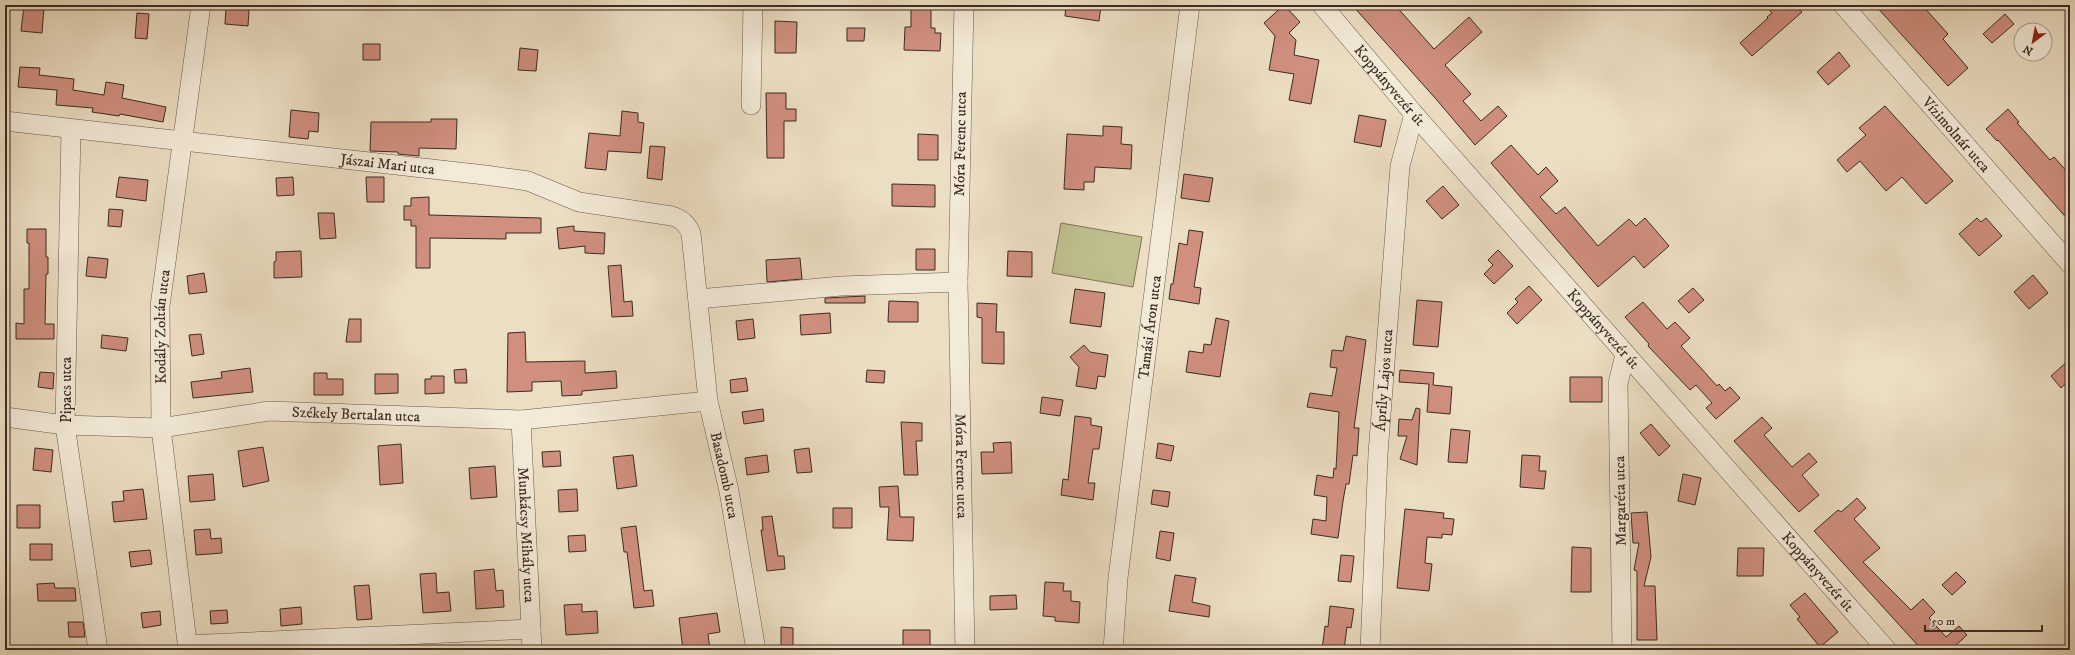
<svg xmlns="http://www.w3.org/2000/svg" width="2075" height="655" font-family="'IM FELL DW Pica',serif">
<rect width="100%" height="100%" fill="#ecdec3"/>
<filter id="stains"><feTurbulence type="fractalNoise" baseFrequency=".005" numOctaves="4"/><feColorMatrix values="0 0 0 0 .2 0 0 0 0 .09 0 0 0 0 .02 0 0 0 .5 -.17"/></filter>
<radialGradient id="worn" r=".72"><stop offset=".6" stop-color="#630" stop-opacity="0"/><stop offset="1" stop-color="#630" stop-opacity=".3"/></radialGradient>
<!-- green -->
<path fill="#c0bf8e" stroke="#7e7558" d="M1061,223L1142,237L1133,287L1052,273Z"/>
<!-- building -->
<path fill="#d08f7f" stroke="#3b2b23" d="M24,5L44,7L42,33L21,31Z
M911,5H931V28H935V33H941L940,51L904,50L905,27H911Z
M1066,5H1101L1099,21L1065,16Z
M1284,5L1300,22L1289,33L1296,40L1294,55L1319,60L1311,104L1289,100L1294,74L1269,70L1275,36L1264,23Z
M1352,5H1395L1434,49L1469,17L1482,32L1445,65L1471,94L1463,101L1481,121L1498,106L1507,116L1475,145L1436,99Z
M1765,5H1796L1802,12L1752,56L1740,43L1768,18L1767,17L1772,13Z
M1875,5H1922L1948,34L1943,39L1968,68L1948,86Z
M226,8L249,10L248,26L225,24Z
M137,13L149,14L147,39L135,38Z
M2005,14L2014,24L1992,43L1983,34Z
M775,21L797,22L796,53H775Z
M847,28H865L864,41H847Z
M363,44H380V60H363Z
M520,48L538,50L536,71L518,70Z
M1839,52L1850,66L1828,85L1817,72Z
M20,67L40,68L39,75L74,79L73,90L104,95L106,82L124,85L122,98L166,107L163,122L120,114L119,116L92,112L93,108L56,105L57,90L18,87Z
M766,93H786V109H796V121H784V158H767Z
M1885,106L1953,181L1926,204L1902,177L1886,191L1860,161L1847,172L1837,160L1866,135L1859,128Z
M2008,109L2019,122L2017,123L2050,160L2054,157L2070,175V222L1998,140L1997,141L1986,129Z
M291,110L319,113L318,132L309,131L308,139L289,137Z
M622,111L638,113V122L644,123L641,153L608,151L606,170L585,168L589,133L620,136Z
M1359,115L1386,120L1381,147L1354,142Z
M431,119H457L456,149L419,148V156L398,154V152L370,151L371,122H431Z
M1103,126L1122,127L1121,144L1132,145L1131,169L1095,167L1094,182H1084V190L1064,189L1067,134L1103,136Z
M918,134L938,135V160H918Z
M1511,145L1538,175L1546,167L1558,181L1540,197L1556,214L1565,207L1598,246L1629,219L1636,226L1645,218L1669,246L1644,268L1634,256L1598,287L1491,163Z
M650,146L665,147L662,180L647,178Z
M1184,174L1213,178L1209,202L1181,198Z
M119,177L148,180L146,201L116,197Z
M293,177L294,195L277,196L276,178Z
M366,177H384V202H367Z
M892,184L935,185V207L892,206Z
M1443,186L1459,205L1442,219L1426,201Z
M429,197V215L541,218V233H506V239L430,238V268H416V226H411V220H404V206H411V198Z
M109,209L123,210L121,227L108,226Z
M318,213H334L336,238L320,239Z
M1977,218L1981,222L1986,218L2002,236L1979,256L1959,234Z
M574,226V231L605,233L604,254L585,253V246L559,249L557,228Z
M27,229H46V257H48V274H46L45,324H54V339H16V323L24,324V289H29V243H27Z
M1189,230L1203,232L1194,287L1201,288L1199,304L1169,299L1171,284H1173L1179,243L1187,245Z
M916,249H935V270H916Z
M1498,250L1513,266L1494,284L1484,274L1493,265L1488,260Z
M301,251L302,277L274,278V262L276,261V252Z
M1008,251L1032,252V277L1007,276Z
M88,257L108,259L106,278L86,276Z
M800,258L802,279L767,282L766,260Z
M621,265L624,302L632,301L633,316L612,317L608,266Z
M204,273L207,292L189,294L187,276Z
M2033,275L2048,293L2029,309L2014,292Z
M1529,286L1542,300L1517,324L1507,313L1518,302L1515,299Z
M1693,288L1704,300L1689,313L1678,301Z
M1075,289L1105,293L1101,327L1070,323Z
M865,296V303H825V298Z
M1417,300L1442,302L1438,347L1413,345Z
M889,301L918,302V322H888Z
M1643,302L1667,329L1675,322L1690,338L1681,346L1717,386L1719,384L1725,391L1730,387L1740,398L1716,419L1706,408L1712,403L1696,385L1690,390L1648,346L1649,344L1625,317Z
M977,303L997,304L996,332H1004V364L982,363V318L977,317Z
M830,313L831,333L801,335L800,315Z
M1216,318L1229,321L1220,377L1186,372L1189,351L1203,353L1204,344L1211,345Z
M349,319H361V342H346Z
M753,319L755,338L738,340L736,321Z
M525,332L526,362L585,361V373L616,371L617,388L582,391V395L562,396L561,381L532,382V391L507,392L508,333Z
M201,334L204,354L192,356L189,335Z
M102,335L128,338L126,351L101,348Z
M1346,336L1366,340L1354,428H1359L1357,456L1353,455L1349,484H1346L1343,501L1338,538L1311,534L1313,519L1326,521L1327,497L1314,495L1317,475L1333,478L1334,468L1336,469L1339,412L1307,407L1310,393L1332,396L1337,368L1330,367L1332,350L1343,351Z
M1084,345L1090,352L1108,355L1105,377L1098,376L1096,389L1076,386L1079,367L1070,357Z
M2070,359V380L2061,388L2051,376Z
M250,368L253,392L193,398L191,382L222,378L221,372Z
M466,369L467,383H455L454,370Z
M867,370L885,371L884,383L866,382Z
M1400,370L1434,373L1433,385L1452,387L1450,414L1427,412L1429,384L1399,382Z
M40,372L54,373L53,389L38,387Z
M314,373H327V379H343V395H314Z
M375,374H398V393L375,394Z
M431,376H444V393L425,394V379H431Z
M1570,377H1602V402H1570Z
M746,378L748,391L731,393L730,380Z
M1042,397L1063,400L1060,416L1040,413Z
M1416,408L1420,409L1417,465L1400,459L1407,436H1398L1399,419L1412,420Z
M763,409L764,421L744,424L742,412Z
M1075,416L1091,418V425L1102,427L1099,449H1093L1088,483H1095L1093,500L1061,495L1063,479L1068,480Z
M1762,417L1772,428L1764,435L1792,467L1809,453L1817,462L1802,475L1819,495L1799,512L1734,441Z
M901,422L922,423V441H916L918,475H904Z
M1651,424L1670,446L1659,456L1640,433Z
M1451,429L1470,431L1467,463L1448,462Z
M1011,442L1012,473L982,474L981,452H994L993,443Z
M1158,443L1174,446L1171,461L1156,458Z
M401,444L403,483L380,485L378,446Z
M263,447L269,481L243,487L238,451Z
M35,448L53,450L51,472L33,470Z
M809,448L812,472L797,473L794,450Z
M560,451L561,466L543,467L542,452Z
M633,455L637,486L617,489L613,457Z
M767,455L769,472L747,475L745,458Z
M1522,455L1540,456L1539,471H1546L1544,489L1520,487Z
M495,466L497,497L471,499L469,468Z
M213,474L215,500L190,502L188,476Z
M1683,474L1701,478L1695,505L1678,501Z
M898,486L900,517H914L913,541L887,540L889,507H880L879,487Z
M143,489L147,519L114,522L112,502L124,501L123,491Z
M577,489L578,511L559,512L558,490Z
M1153,490L1170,492L1168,507L1151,504Z
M1857,498L1866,508L1854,519L1880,548L1863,562L1911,610L1923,599L1935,612L1929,618L1946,637L1959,626L1967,635L1954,647L1956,650H1922L1814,531L1838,510L1841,512Z
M17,505H40V528H17Z
M833,508H852V528H833Z
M1405,509L1444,513L1443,518L1454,519L1452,535L1442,534V538L1427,537L1425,563L1432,564L1429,591L1397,588Z
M1647,512L1651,557L1644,586H1655L1657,640H1637V571L1634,570L1639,543H1633L1631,513Z
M772,516L778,556H784L785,569L767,571L761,530H763L762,517Z
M636,526L644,591L652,590L654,606L634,608L627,552H624L621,528Z
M210,529L211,539L221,538L222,553L196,555L194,530Z
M1160,531L1174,533L1170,561L1156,558Z
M585,535L586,551L569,552L568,536Z
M30,544H52V560H30Z
M1572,547L1591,548V592H1571Z
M1738,548H1764L1763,576H1737Z
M150,550L152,564L131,567L129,552Z
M1341,555L1354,556L1351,582L1338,581Z
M494,569L496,591L503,590L504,607L476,609L474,571Z
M1956,572L1966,582L1952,595L1942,585Z
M436,573L437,593L449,592L451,611L423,613L420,574Z
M1175,575L1196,578L1192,602L1210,606L1209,617L1169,611Z
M1045,582L1064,583L1063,591H1071V601L1080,602L1079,623L1055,621V617L1043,616Z
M54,583L55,588H75L76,601H38L37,584Z
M369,585L372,619L357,620L354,586Z
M1805,593L1838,632L1820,647L1797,619L1800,617L1790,605Z
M1016,595L1017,609L990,610V596Z
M582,604V612L597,611L598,633L566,635L564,605Z
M1330,606L1354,609L1351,628L1347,627L1344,650H1322L1325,626L1328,627Z
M301,607L302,624L281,626L280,609Z
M227,610L228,623L211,624L210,611Z
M160,611L161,625L143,628L141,613Z
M717,613L720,632L708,634L710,650H683L679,618Z
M68,622H83L85,637H69Z
M781,627L793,628V648H781Z
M903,630H930V646H903Z"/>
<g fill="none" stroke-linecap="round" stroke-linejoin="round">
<!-- minor casing -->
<g stroke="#67584b" stroke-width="20">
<g id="minor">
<path id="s1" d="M964,5L958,282L965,650"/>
<path id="s2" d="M1322,5L1414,114L1887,650"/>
<path id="s3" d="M1843,5L2070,264"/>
<path d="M751,105L753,5"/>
<path id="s4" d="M5,121L485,175L528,181L579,202L672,216C682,219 687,224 691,233L708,401L729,491L756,650"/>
<path d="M71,129L65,425L98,650"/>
<path d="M698,299L841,286L958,282"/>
<path id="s5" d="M5,417L65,425L161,428L269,411L521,420L708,401"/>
<path id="s6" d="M521,420L532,650"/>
<path d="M187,645L531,629"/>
<path id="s7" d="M188,650L161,428L160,306L201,5"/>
<path id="s8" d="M1113,650L1118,578L1190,5"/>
<path id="s9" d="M1370,650L1378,454L1400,166L1414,114"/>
<path d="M1622,650L1618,384L1625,354"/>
</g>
</g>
<!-- minor -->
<use href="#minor" stroke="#f3ead8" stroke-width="19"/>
</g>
<g text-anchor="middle" stroke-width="3" stroke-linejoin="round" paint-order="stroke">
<!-- street labels -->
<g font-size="15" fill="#3b2b23" stroke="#f3ead8">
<text dy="5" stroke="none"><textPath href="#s2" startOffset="105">Koppányvezér út</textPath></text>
<text dy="5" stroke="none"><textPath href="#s3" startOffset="172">Vízimolnár utca</textPath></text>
<text transform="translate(960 144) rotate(-89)" y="5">Móra Ferenc utca</text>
<text dy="5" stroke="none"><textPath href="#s4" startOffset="385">Jászai Mari utca</textPath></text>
<text dy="5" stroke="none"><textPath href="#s7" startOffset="325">Kodály Zoltán utca</textPath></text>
<text dy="5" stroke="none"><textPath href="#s8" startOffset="325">Tamási Áron utca</textPath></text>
<text dy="5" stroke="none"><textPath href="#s2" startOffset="429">Koppányvezér út</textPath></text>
<text dy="5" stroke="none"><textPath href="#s9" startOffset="270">Áprily Lajos utca</textPath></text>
<text transform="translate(66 390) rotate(-90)" y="5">Pipacs utca</text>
<text dy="5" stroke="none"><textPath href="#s5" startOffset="353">Székely Bertalan utca</textPath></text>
<text dy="5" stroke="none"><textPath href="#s1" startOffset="461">Móra Ferenc utca</textPath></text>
<text dy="5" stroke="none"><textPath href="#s4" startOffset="947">Basadomb utca</textPath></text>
<text transform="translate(1620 501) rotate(-91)" y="5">Margaréta utca</text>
<text dy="5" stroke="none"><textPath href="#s6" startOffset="115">Munkácsy Mihály utca</textPath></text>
<text dy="5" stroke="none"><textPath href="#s2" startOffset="753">Koppányvezér út</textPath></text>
</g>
</g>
<!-- margin -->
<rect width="2075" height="655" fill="none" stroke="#ecdec3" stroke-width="20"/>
<rect x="6" y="6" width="2063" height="643" fill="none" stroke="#3b2b23" stroke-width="2"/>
<rect x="10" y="10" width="2055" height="635" fill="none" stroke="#3b2b23"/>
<!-- north arrow -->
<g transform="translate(2033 42) rotate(212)"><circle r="19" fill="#f3ead8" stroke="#a99e90"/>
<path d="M0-3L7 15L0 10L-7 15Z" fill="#8f2418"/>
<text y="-6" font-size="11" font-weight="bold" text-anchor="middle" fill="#3b2b23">N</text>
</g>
<!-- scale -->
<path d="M1925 625v6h117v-6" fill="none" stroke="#3b2b23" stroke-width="2"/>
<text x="1931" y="625" font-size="12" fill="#3b2b23" stroke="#f3ead8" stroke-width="3" paint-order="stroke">50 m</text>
<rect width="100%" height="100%" filter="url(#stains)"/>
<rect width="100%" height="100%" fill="url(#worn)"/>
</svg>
